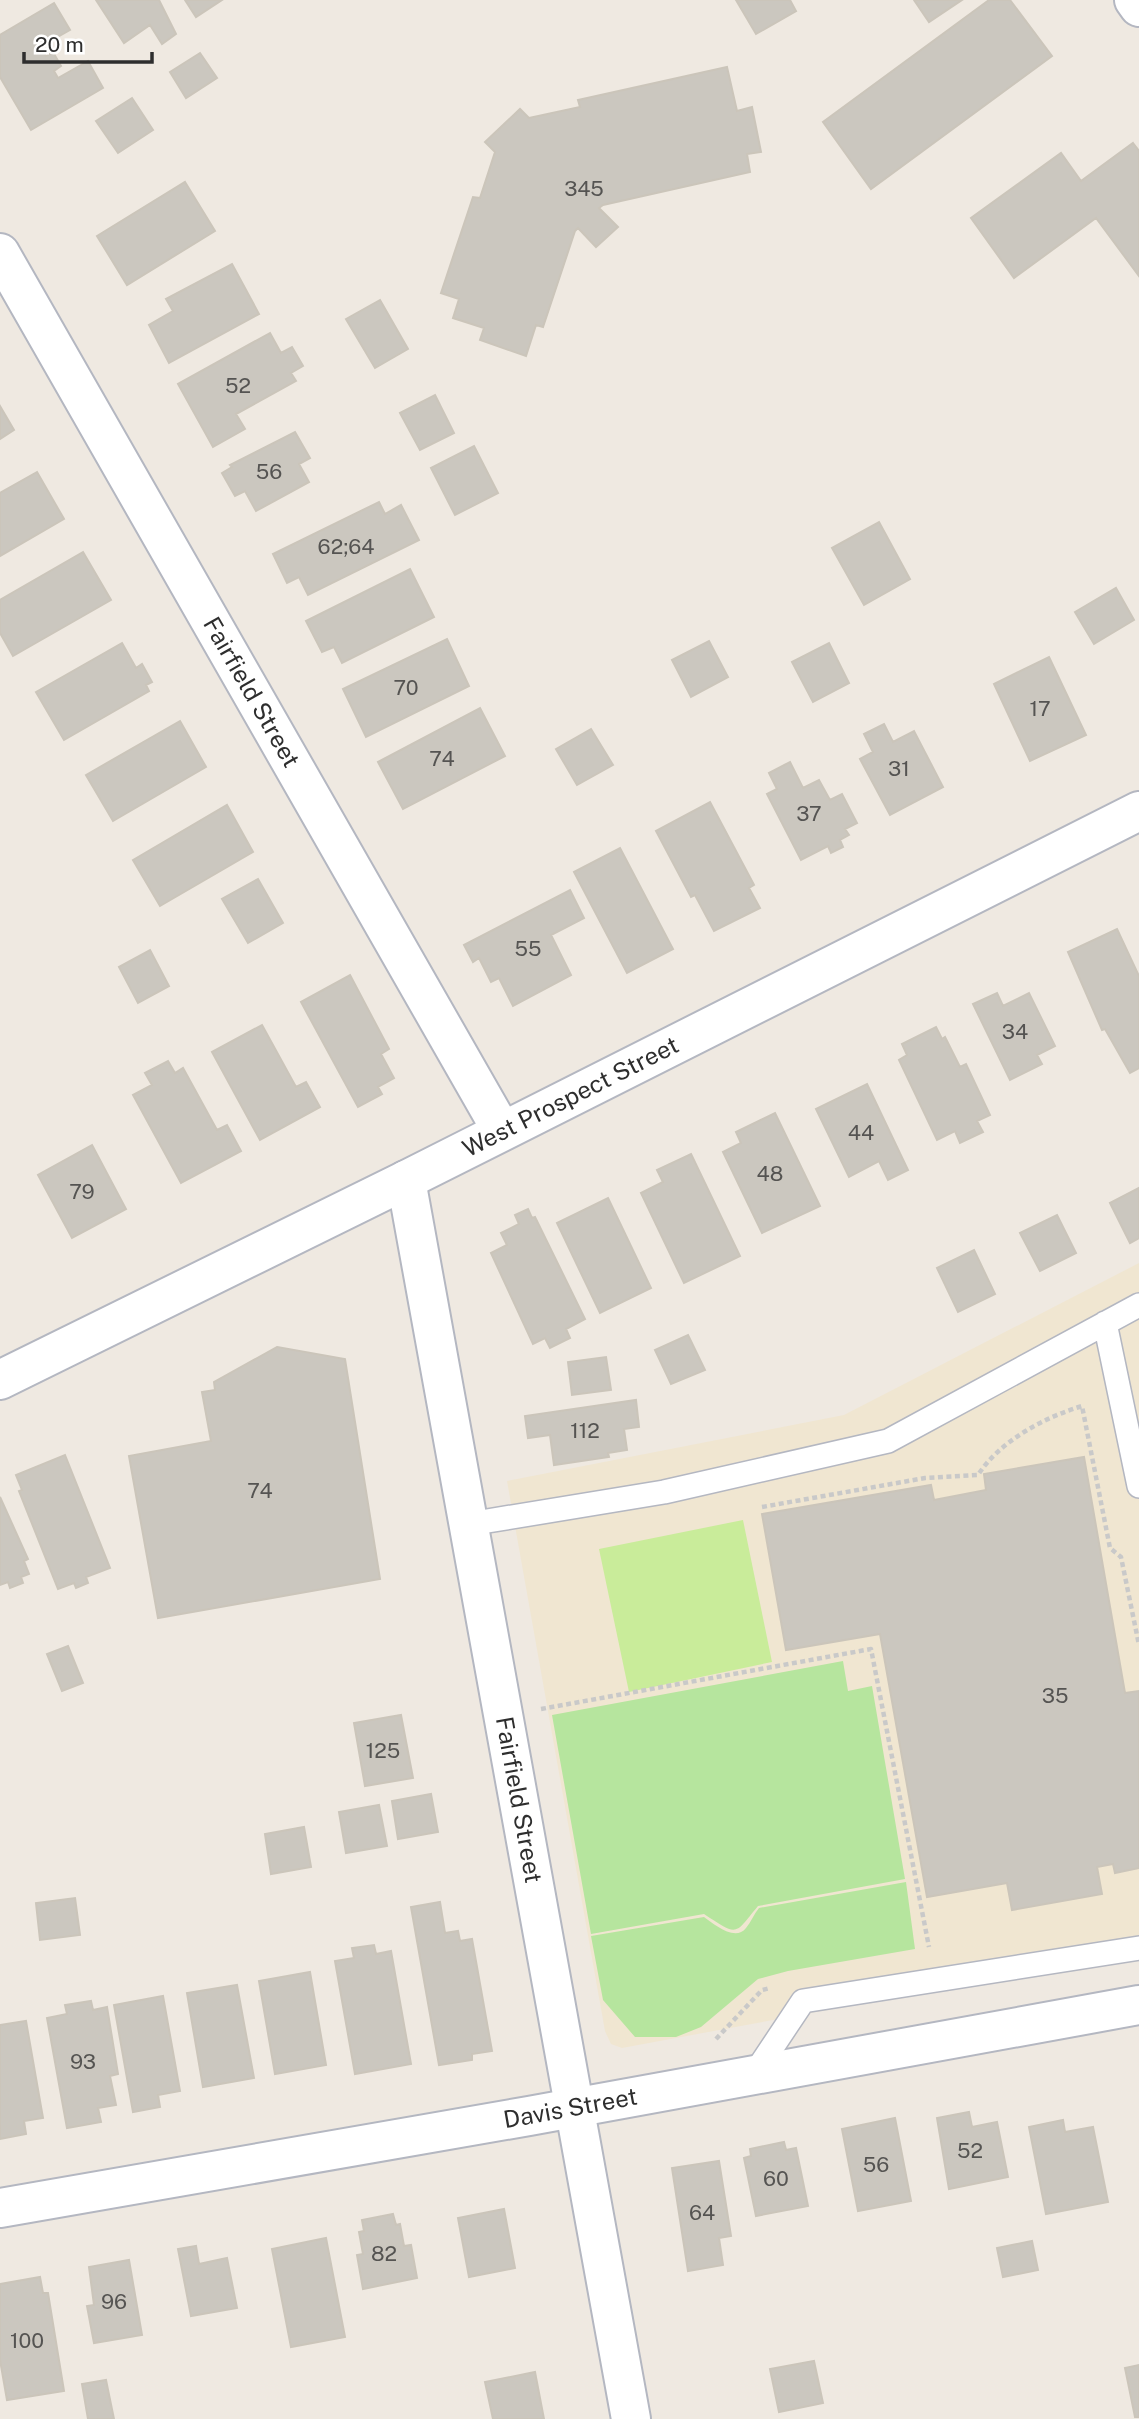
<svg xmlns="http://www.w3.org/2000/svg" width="1139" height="2419" font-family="'Public Sans',sans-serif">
<rect width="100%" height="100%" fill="#efe9e1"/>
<!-- education -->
<path fill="#f0e6d1" d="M1139,1263V1952L622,2048L611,2044L605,2031L507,1481L844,1415Z"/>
<!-- green -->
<path fill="#b6e59e" d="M843,1661L848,1691L872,1686L905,1879L758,1906C734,1935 739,1937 704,1914L591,1934L552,1715Z
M906,1882L915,1949L788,1971L758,1979L701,2027L676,2037H635L603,2000L591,1936L704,1917C714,1924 735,1942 746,1928C751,1922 754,1914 759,1908Z"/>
<!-- pitch -->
<path fill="#c9ec9a" d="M743,1520L772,1662L629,1692L599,1549Z"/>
<!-- building -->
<path fill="#cbc7bf" stroke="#cbc5ba" stroke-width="2" d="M96,0H159L176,34L162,44L150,25L124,43Z
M185,0H222L196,17Z
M736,0H790L796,11L756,34Z
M914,0H962L929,22Z
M989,0H1010L1052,56L871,189L823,122Z
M54,3L70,30L40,47L46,56L53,52L61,66L54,71L58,78L88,61L103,88L31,130L0,77V35Z
M200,53L217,78L186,98L170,72Z
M727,67L737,111L752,107L761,152L747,154L750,172L603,205L599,208L618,227L596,247L578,228L575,231L543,327L536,325L526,356L480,340L484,328L453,318L459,299L441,293L473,197L480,198L495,152L485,142L520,109L529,118L580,107L578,100Z
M132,98L153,130L118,153L96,121Z
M1133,143L1139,151V276L1096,218L1014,278L971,218L1061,153L1081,181Z
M185,182L215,231L127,285L97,236Z
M232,264L259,314L169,363L149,325L173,311L166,299Z
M380,300L408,349L375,368L346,319Z
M270,333L281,353L292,347L303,366L291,373L296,381L236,414L245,429L213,447L178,384Z
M435,395L454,433L420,450L400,413Z
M0,406L14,430L0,439Z
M295,432L310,458L299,464L309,482L256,511L245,491L235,496L222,473L232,467L230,465Z
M474,446L498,493L455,515L431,468Z
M37,472L64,519L0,556V493Z
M379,502L385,514L401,505L419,540L308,595L299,577L287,583L273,554Z
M879,522L910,579L864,605L832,548Z
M83,552L111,600L13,656L0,633V600Z
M410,569L434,617L342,663L334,647L322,652L306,621Z
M1116,588L1134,620L1094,644L1075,612Z
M447,639L469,686L366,737L343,689Z
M709,641L728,677L691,697L672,660Z
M122,643L136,668L142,664L152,682L146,685L149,691L64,740L36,692Z
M829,643L849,683L813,702L792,662Z
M1049,657L1086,735L1030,761L994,684Z
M480,708L505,756L403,809L378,762Z
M180,721L206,767L113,821L86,775Z
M884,724L893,742L914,731L943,787L890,815L860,759L873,752L864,734Z
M591,729L613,765L577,785L556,749Z
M790,762L803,788L819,780L830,800L842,794L857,823L845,829L849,835L840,840L843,847L831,853L828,846L801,860L767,794L777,789L769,773Z
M710,802L754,885L749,888L760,908L714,931L695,895L691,897L656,831Z
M227,805L253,852L160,906L133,860Z
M620,848L673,949L627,973L574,872Z
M258,879L283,923L248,943L222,899Z
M570,890L584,918L551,935L571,975L513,1006L499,978L491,982L479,958L473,962L464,945Z
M1117,929L1139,976V1068L1130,1073L1105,1029L1102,1030L1068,952Z
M150,950L169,986L138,1003L119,967Z
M350,975L389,1049L381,1054L394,1078L378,1087L382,1094L358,1107L301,1002Z
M997,993L1003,1006L1029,993L1055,1046L1037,1055L1042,1064L1010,1080L973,1004Z
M262,1025L296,1087L306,1082L320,1107L260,1140L212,1052Z
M936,1027L942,1039L945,1037L960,1067L966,1064L990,1115L977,1121L983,1132L960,1143L955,1131L937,1140L899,1060L907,1055L902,1044Z
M168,1061L175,1073L183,1068L217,1130L227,1125L241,1151L181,1183L133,1095L152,1085L145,1073Z
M867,1084L908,1170L888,1180L879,1161L849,1177L816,1109Z
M775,1113L820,1206L762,1233L723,1152L741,1143L736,1132Z
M92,1145L126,1209L72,1238L38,1175Z
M691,1154L740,1256L684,1283L641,1193L663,1182L657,1170Z
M1139,1188V1238L1130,1243L1110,1203Z
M608,1198L651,1288L600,1313L557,1223Z
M528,1209L532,1218L535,1217L585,1319L566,1329L570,1338L550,1348L545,1338L533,1344L491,1253L507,1245L501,1233L519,1224L515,1215Z
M1057,1215L1076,1253L1040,1271L1020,1233Z
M974,1250L995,1294L958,1312L937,1268Z
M688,1335L705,1370L671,1384L655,1350Z
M277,1347L345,1359L380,1579L158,1618L129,1456L211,1441L202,1392L215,1390L214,1382Z
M606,1357L611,1390L572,1395L568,1362Z
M636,1400L639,1427L624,1429L627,1450L608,1453L609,1457L554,1465L550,1435L528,1438L525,1416Z
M65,1455L110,1568L86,1577L88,1583L76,1588L74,1583L58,1589L19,1491L22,1490L16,1475Z
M1084,1457L1125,1693L1139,1691V1868L1115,1873L1113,1864L1097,1867L1102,1894L1012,1910L1007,1883L927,1897L880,1634L786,1650L762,1514L931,1485L934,1500L986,1490L984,1474Z
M0,1497L28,1559L24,1561L29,1574L21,1577L23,1583L10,1588L8,1582L0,1585Z
M68,1646L83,1683L62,1691L47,1654Z
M401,1715L413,1778L365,1786L354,1723Z
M431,1794L438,1832L398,1839L392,1801Z
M379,1805L387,1846L346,1853L339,1812Z
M304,1827L311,1867L271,1874L265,1834Z
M75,1898L80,1935L40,1940L36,1903Z
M440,1902L445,1933L458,1931L460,1941L472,1939L492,2051L472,2054V2060L439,2065L411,1907Z
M374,1945L376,1954L391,1951L411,2064L355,2074L335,1961L354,1958L352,1948Z
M310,1972L326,2065L275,2074L259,1981Z
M237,1985L254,2078L203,2087L187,1993Z
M163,1996L180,2091L158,2095L160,2107L133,2112L114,2005Z
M91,2001L93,2010L107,2007L118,2074L110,2076L116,2105L98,2108L101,2122L67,2128L47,2018L67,2014L65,2005Z
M26,2021L43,2118L24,2121L26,2134L0,2139V2025Z
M969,2112L972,2127L997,2122L1008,2177L949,2189L937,2118Z
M895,2118L911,2201L858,2211L842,2129Z
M1063,2120L1065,2132L1093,2127L1108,2202L1046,2214L1029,2127Z
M784,2142L786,2150L796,2148L808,2206L756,2216L744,2158L751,2156L750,2149Z
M719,2161L731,2236L719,2238L723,2265L688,2271L672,2168Z
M504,2209L515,2268L469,2277L458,2218Z
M393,2214L396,2225L400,2224L404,2246L411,2245L417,2278L363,2289L357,2255L363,2254L359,2232L364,2231L362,2220Z
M326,2238L345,2337L291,2347L272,2249Z
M1032,2241L1038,2270L1003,2277L997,2248Z
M196,2246L199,2264L227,2258L237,2308L191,2316L178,2249Z
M129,2260L142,2335L94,2343L87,2306L94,2305L89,2267Z
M40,2277L43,2293H48L64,2391L7,2400L0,2360V2284Z
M814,2361L823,2403L779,2412L770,2369Z
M1139,2365V2417H1135L1125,2368Z
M535,2372L544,2419H493L485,2382Z
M106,2380L114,2419H88L82,2384Z"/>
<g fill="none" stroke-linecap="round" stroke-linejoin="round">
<!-- lane casing -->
<g stroke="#b4b7c1" stroke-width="26">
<path id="lane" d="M1105,1323L1139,1486
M469,1524L664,1492L888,1441L1139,1305
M753,2076L803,2001L1139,1948"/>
</g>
<!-- street casing -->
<g stroke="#b4b7c1" stroke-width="42">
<g id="street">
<path id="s1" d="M0,253L502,1131"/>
<path id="s2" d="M406,1180L631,2419"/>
<path id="s3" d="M0,1380L406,1180L1139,811"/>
<path id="s4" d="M0,2208L529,2116L1139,2005"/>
</g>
</g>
<!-- secondary casing -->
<g stroke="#b4b7c1" stroke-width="42">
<path id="secondary" d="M1134,0L1139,7"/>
</g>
<!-- path -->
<path stroke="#c9c9c9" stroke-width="4.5" stroke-dasharray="5 3.5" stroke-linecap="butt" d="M762,1507L925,1478L978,1475C1000,1441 1043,1418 1082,1406L1110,1548L1121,1557L1139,1645
M541,1709L871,1649L929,1947
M716,2039L762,1990L770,1988"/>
<!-- lane -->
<use href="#lane" stroke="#fff" stroke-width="23"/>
<!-- street -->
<use href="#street" stroke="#fff" stroke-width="38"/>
<!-- secondary -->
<use href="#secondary" stroke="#fff" stroke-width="38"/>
</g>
<g text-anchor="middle" stroke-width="5" stroke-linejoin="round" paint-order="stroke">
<!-- number labels -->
<g font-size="21" fill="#555452">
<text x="584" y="196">345</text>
<text x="238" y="393">52</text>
<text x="269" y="479">56</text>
<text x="346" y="554">62;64</text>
<text x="406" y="695">70</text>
<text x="1040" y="716">17</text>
<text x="442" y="766">74</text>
<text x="899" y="776">31</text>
<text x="809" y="821">37</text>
<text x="528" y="956">55</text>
<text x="1015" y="1039">34</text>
<text x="861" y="1140">44</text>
<text x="770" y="1181">48</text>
<text x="82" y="1199">79</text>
<text x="585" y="1438">112</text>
<text x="260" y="1498">74</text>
<text x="1055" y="1703">35</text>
<text x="383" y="1758">125</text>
<text x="83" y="2069">93</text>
<text x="970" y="2158">52</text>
<text x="876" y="2172">56</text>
<text x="776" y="2186">60</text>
<text x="702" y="2220">64</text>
<text x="384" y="2261">82</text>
<text x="114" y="2309">96</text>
<text x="27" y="2348">100</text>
</g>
<!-- street labels -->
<g font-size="24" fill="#2e2e2e" stroke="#fff">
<text dy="8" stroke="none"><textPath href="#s1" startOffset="506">Fairfield Street</textPath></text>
<text dy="8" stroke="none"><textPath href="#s3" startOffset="637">West Prospect Street</textPath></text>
<text dy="8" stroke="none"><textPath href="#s2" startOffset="630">Fairfield Street</textPath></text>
<text dy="8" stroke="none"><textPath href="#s4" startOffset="579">Davis Street</textPath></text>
</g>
</g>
<!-- scale -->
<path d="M24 52v10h128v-10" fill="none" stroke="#2e2e2e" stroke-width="3.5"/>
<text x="35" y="52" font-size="21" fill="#2e2e2e" stroke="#ffffff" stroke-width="5" paint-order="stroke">20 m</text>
</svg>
